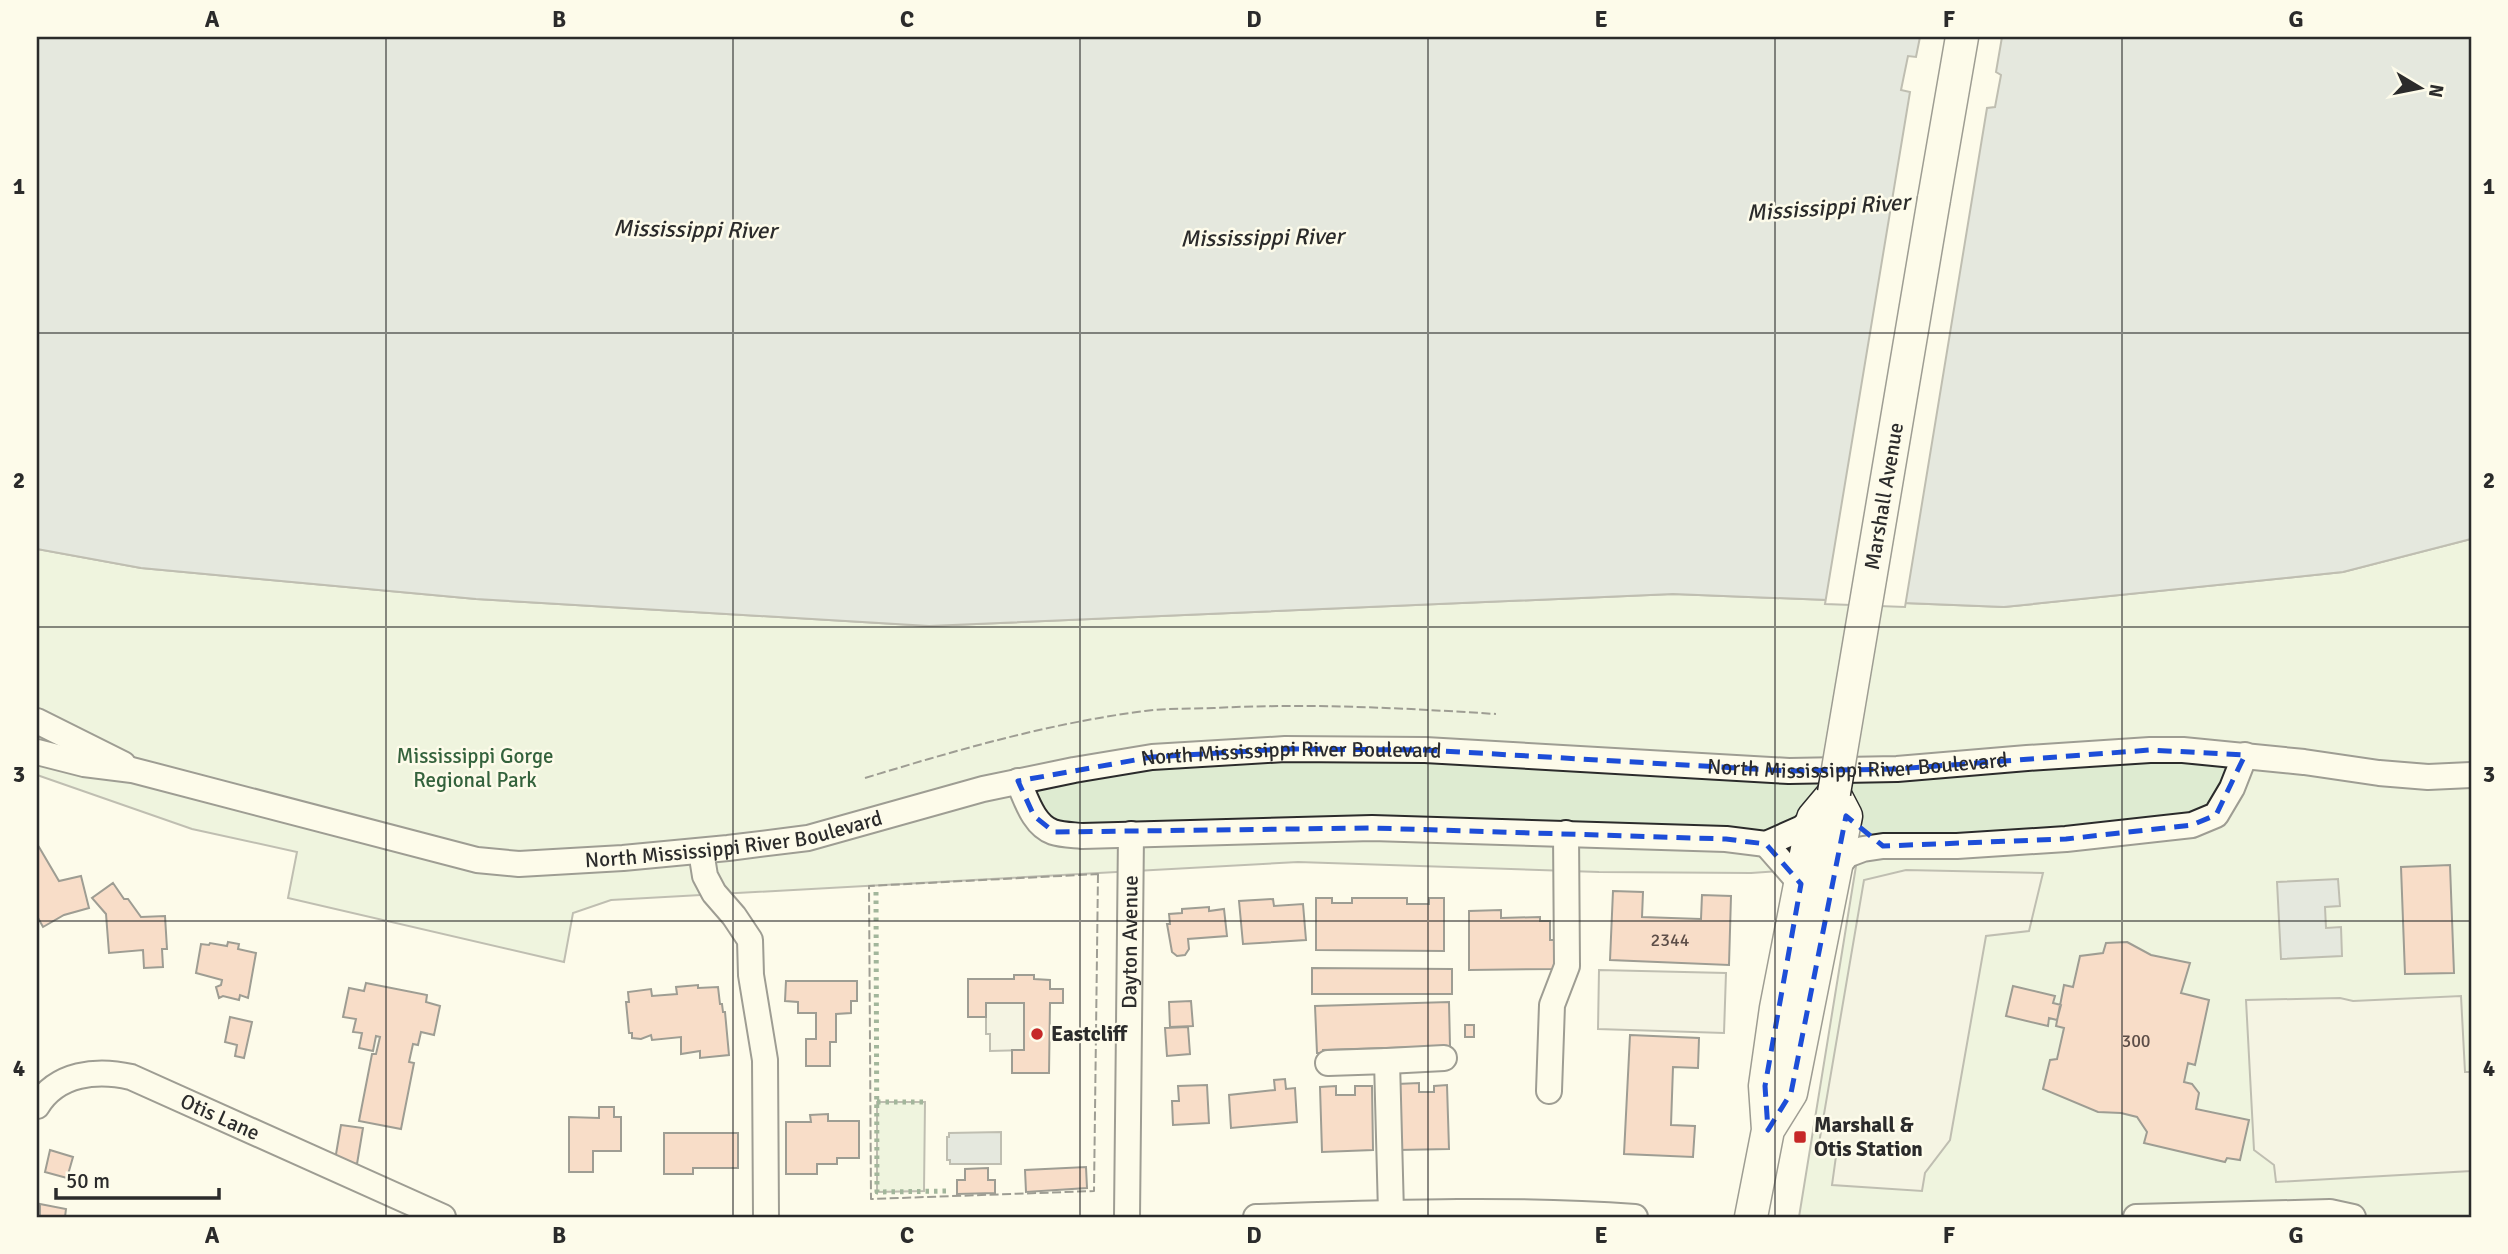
<svg xmlns="http://www.w3.org/2000/svg" width="2508" height="1254" font-family="Signika,sans-serif">
<rect width="100%" height="100%" fill="#fdfbea"/>
<!-- green -->
<path fill="#deebd1" stroke="#74746e" stroke-width="2" d="M2471,539V1217H1799L1856,866L1751,873L1599,872L1298,862L611,900L573,913L564,962L288,898L297,852L192,829L37,775V549L141,568L476,599L929,626L1673,594L2004,607L2343,572Z
M877,1102H925L924,1191L877,1192Z"/>
<!-- parking -->
<path fill="#eceadb" stroke="#74746e" stroke-width="2" d="M1906,870L2043,873L2029,931L1986,936L1950,1140L1925,1173L1922,1191L1832,1185L1837,1149L1817,1155L1864,880Z
M1599,970L1726,973L1724,1033L1598,1029Z
M2461,996L2465,1072H2471V1171L2276,1182L2274,1165L2254,1150L2246,1000L2340,998L2353,1001Z
M986,1003H1024V1050L990,1051V1034H986Z"/>
<!-- water -->
<path fill="#c7d0d0" stroke="#74746e" stroke-width="2" d="M37,37H2471V539L2343,572L2004,607L1673,594L929,626L476,599L141,568L37,549Z
M2338,879L2340,906L2325,907L2326,928L2341,927L2342,956L2281,959L2277,882Z
M1001,1132V1164H950V1160H947V1137H949V1133Z"/>
<!-- pier -->
<path fill="#fdfbea" stroke="#74746e" stroke-width="2" d="M1920,37H2002L1996,72L2001,75L1995,107L1987,108L1905,607L1825,604L1910,92L1901,90L1908,56L1916,57Z"/>
<!-- building -->
<path fill="#f2b8a0" stroke="#2b2b2b" stroke-width="2" d="M39,847L59,881L81,876L89,908L64,915L43,927L37,916V849Z
M2450,865L2454,973L2405,974L2401,867Z
M113,883L124,899H128L141,917L165,916L167,949H162L163,967L144,968L143,950L109,953L106,914L92,898Z
M1613,891L1643,892L1642,917L1701,919L1702,895L1731,896L1729,965L1610,960Z
M1316,898H1332V903H1352V898H1407V904H1429V898H1444V951L1316,950Z
M1273,899L1274,906L1303,904L1306,940L1243,944L1239,901Z
M1209,907V911L1224,909L1227,936L1188,939L1189,949L1185,955L1177,956L1172,952L1167,924H1170L1169,914L1182,913V909Z
M1501,910V918L1540,917V921H1550V940H1556V969L1469,970V911Z
M228,942L239,944L238,949L256,953L248,998L240,995L239,1000L223,996L219,998L216,987L221,985L222,980L196,973L201,944L209,945L210,943L227,946Z
M2127,942L2151,955L2190,963L2181,993L2209,1000L2195,1065L2188,1063L2184,1082L2192,1084L2199,1093L2196,1109L2249,1120L2240,1160L2227,1158L2225,1162L2144,1143L2147,1132L2137,1117L2121,1113L2098,1112L2043,1089L2050,1060L2057,1059L2064,1028L2056,1026L2064,985L2073,987L2080,956L2103,953L2106,943Z
M1312,968L1452,969V994H1312Z
M1014,975H1034V979L1050,980V989H1063V1003H1050L1049,1073H1012V1050H1024V1003H986V1017H968V979H1014Z
M786,981H857V1001H851V1013L836,1014V1042H830V1066H806V1039H816V1013H798V1002L785,1001Z
M366,983L427,995L426,1002L440,1006L434,1035L421,1032L418,1045L413,1044L409,1062L414,1063L401,1129L359,1121L372,1054H376L380,1037L376,1036L373,1051L359,1048L362,1033L353,1032L356,1019L343,1017L349,988L364,991Z
M698,985V988L718,987L720,1004H722L723,1012H725L729,1055L700,1058V1051L681,1054V1037L652,1040L651,1035L641,1039L632,1038V1033H629L626,1002H629L628,992L651,989L652,996L677,994L676,987Z
M2013,986L2055,996L2053,1003L2061,1005L2057,1020L2049,1018L2048,1026L2006,1016Z
M1191,1001L1193,1026L1170,1027L1169,1002Z
M1449,1002L1450,1046L1323,1050V1053H1317L1315,1006Z
M230,1017L252,1022L244,1058L235,1056L237,1045L225,1042Z
M1465,1025H1474V1037H1465Z
M1188,1027L1190,1054L1167,1056L1165,1028Z
M1630,1035L1699,1038L1698,1068L1673,1067L1671,1125L1695,1126L1693,1157L1624,1154Z
M1285,1079L1286,1089L1295,1088L1297,1122L1231,1128L1229,1095L1275,1090L1274,1080Z
M1419,1083V1092H1434V1086L1447,1085L1449,1149L1398,1150L1397,1084Z
M1207,1085L1209,1123L1173,1125L1172,1101H1179L1178,1086Z
M1336,1086V1095H1355V1086H1372L1373,1150L1322,1152L1320,1087Z
M599,1107H614V1117H621V1151H593V1172H569V1117L599,1118Z
M828,1114V1121H859V1158H837V1164H817V1174H786V1122H811L810,1115Z
M341,1125L363,1128L357,1164L335,1160Z
M664,1133H738V1168H693V1174H664Z
M50,1150L73,1157L67,1178L45,1172Z
M1086,1167L1087,1188L1026,1192L1025,1170Z
M988,1168V1180H995V1193L957,1194V1180H965V1169Z
M40,1204L66,1209L65,1217H40Z"/>
<g fill="none" stroke-linecap="round" stroke-linejoin="round">
<!-- minor casing -->
<g stroke="#2b2b2b" stroke-width="28">
<g id="minor">
<path d="M37,721L123,764"/>
<path id="s1" d="M37,752L84,764L132,770L477,860L519,864L623,858L728,848L808,838L983,789L1074,770L1152,757L1285,749L1425,750L1789,771L1897,769L2027,758L2150,750H2183L2304,762L2379,773L2428,777L2471,775"/>
<path d="M1018,781C1026,798 1033,825 1053,832C1062,835 1073,835 1082,836L1372,828L1726,839L1766,844L1802,828L1813,818"/>
<path d="M1766,844L1801,884"/>
<path d="M701,851L705,876L714,893L734,916L750,940L751,975L765,1060L766,1217"/>
<path d="M1833,872L1847,855L1863,849L1883,846H1957L2066,839L2192,825L2216,815L2232,788L2245,755"/>
<path d="M1387,1061L1444,1058"/>
<path d="M1328,1063L1387,1061L1391,1213"/>
<path d="M1549,1091L1552,1005L1567,966L1566,833"/>
<path id="s2" d="M37,1106C57,1073 97,1069 131,1077L443,1217"/>
<path id="s3" d="M1127,1217L1131,834"/>
<path d="M1256,1217C1382,1213 1509,1208 1635,1217"/>
<path d="M2136,1217L2330,1212L2353,1217"/>
</g>
</g>
<!-- major casing -->
<g stroke="#2b2b2b" stroke-width="35">
<path id="major" d="M1934,199L1962,37
M1751,1217L1768,1130L1765,1086L1776,1008L1813,818L1834,793L1846,816L1791,1093L1768,1130"/>
</g>
<!-- minor -->
<use href="#minor" stroke="#fdfbea" stroke-width="24"/>
<!-- major -->
<use href="#major" stroke="#fdfbea" stroke-width="32"/>
<!-- major-bridge casing -->
<g stroke="#2b2b2b" stroke-width="35" stroke-linecap="butt">
<g id="major-bridge">
<path id="s4" d="M1834,793L1934,199"/>
</g>
</g>
<!-- major-bridge -->
<use href="#major-bridge" stroke="#fdfbea" stroke-width="32"/>
<!-- hedge -->
<path stroke="#34623c" stroke-width="5" stroke-dasharray="3.5 5" stroke-linecap="butt" d="M876,892L877,1192L951,1191
M877,1102H925"/>
<!-- fence -->
<path stroke="#2b2b2b" stroke-width="2" stroke-dasharray="9 3.5" stroke-linecap="butt" d="M865,778C957,750 1050,723 1145,711C1168,708 1191,709 1214,708C1309,703 1402,708 1496,714
M1098,874L1094,1191L871,1199L869,886Z"/>
</g>
<!-- marked area -->
<path d="M0 0H2508V1254H0ZM1285,749L1425,750L1789,771L1897,769L2150,750L2245,755L2216,815L2192,825L2066,839L1883,846L1846,816L1791,1093L1768,1130L1765,1086L1801,884L1766,844L1726,839L1372,828L1054,832L1034,816L1018,781L1152,757Z" fill="#fdfbea" fill-opacity=".55" fill-rule="evenodd"/>
<path fill="none" stroke="#1d4ed8" stroke-width="5" stroke-dasharray="14 9" stroke-linejoin="round" d="M1285,749L1425,750L1789,771L1897,769L2150,750L2245,755L2216,815L2192,825L2066,839L1883,846L1846,816L1791,1093L1768,1130L1765,1086L1801,884L1766,844L1726,839L1372,828L1054,832L1034,816L1018,781L1152,757Z"/>
<!-- grid -->
<path fill="none" stroke="#2b2b2b" stroke-width="2" stroke-opacity="0.55" d="M386,37V1217M733,37V1217M1080,37V1217M1428,37V1217M1775,37V1217M2122,37V1217M37,333H2471M37,627H2471M37,921H2471"/>
<!-- markers -->
<g fill="#c62828" stroke="#fdfbea" stroke-width="2.5">
<circle cx="1037" cy="1034" r="7"/>
<rect x="1793" y="1130" width="14" height="14" rx="3.5"/>
</g>
<g text-anchor="middle" stroke-width="5" stroke-linejoin="round" paint-order="stroke">
<!-- number labels -->
<g font-size="18" fill="#5d4e48">
<text x="1670" y="946">2344</text>
<text x="2136" y="1047">300</text>
</g>
<!-- street labels -->
<g font-size="21" fill="#2b2b2b" stroke="#fdfbea">
<text dy="7" stroke="none"><textPath href="#s4" startOffset="301">Marshall Avenue</textPath></text>
<text dy="7" stroke="none"><textPath href="#s1" startOffset="1279">North Mississippi River Boulevard</textPath></text>
<text dy="7" stroke="none"><textPath href="#s1" startOffset="1846">North Mississippi River Boulevard</textPath></text>
<text dy="7" stroke="none"><textPath href="#s1" startOffset="712">North Mississippi River Boulevard</textPath></text>
<text dy="7" stroke="none"><textPath href="#s3" startOffset="275">Dayton Avenue</textPath></text>
<text dy="7" stroke="none"><textPath href="#s2" startOffset="203">Otis Lane</textPath></text>
</g>
<!-- park labels -->
<g font-size="21" fill="#34623c" stroke="#fdfbea">
<text x="475" y="763">Mississippi Gorge<tspan x="475" dy="24">Regional Park</tspan></text>
</g>
<!-- poi labels -->
<g font-size="21" font-weight="bold" fill="#2b2b2b" stroke="#fdfbea" text-anchor="start">
<text x="1051" y="1041">Eastcliff</text>
<text x="1814" y="1132">Marshall &amp;<tspan x="1814" dy="24">Otis Station</tspan></text>
</g>
<!-- water labels -->
<g font-size="23" font-style="italic" fill="#2b2b2b" stroke="#fdfbea">
<text transform="translate(1828 207) rotate(-4)" y="8">Mississippi River</text>
<text transform="translate(695 229) rotate(1)" y="8">Mississippi River</text>
<text transform="translate(1262 237) rotate(-1)" y="8">Mississippi River</text>
</g>
</g>
<!-- border -->
<rect width="2508" height="1254" fill="none" stroke="#fdfbea" stroke-width="77"/>
<!-- north arrow -->
<g transform="translate(2420 88) rotate(100)" stroke="#fdfbea" stroke-width="5" paint-order="stroke">
<path d="M0-5L12 26L0 18L-12 26Z" fill="#2b2b2b"/>
<text y="-10" font-size="19" font-weight="bold" text-anchor="middle" fill="#2b2b2b">N</text>
</g>
<!-- scale -->
<path d="M56 1188v10h163v-10" fill="none" stroke="#2b2b2b" stroke-width="3.5"/>
<text x="66" y="1188" font-size="21" fill="#2b2b2b" stroke="#fdfbea" stroke-width="5" paint-order="stroke">50 m</text>
<rect x="38" y="38" width="2432" height="1178" fill="none" stroke="#2b2b2b" stroke-width="2.5"/>
<g font-size="23" text-anchor="middle" font-weight="bold" fill="#2b2b2b">
<text x="212" y="27">A</text>
<text x="559" y="27">B</text>
<text x="907" y="27">C</text>
<text x="1254" y="27">D</text>
<text x="1601" y="27">E</text>
<text x="1949" y="27">F</text>
<text x="2296" y="27">G</text>
<text x="19" y="194">1</text>
<text x="2489" y="194">1</text>
<text x="19" y="488">2</text>
<text x="2489" y="488">2</text>
<text x="19" y="782">3</text>
<text x="2489" y="782">3</text>
<text x="19" y="1076">4</text>
<text x="2489" y="1076">4</text>
<text x="212" y="1243">A</text>
<text x="559" y="1243">B</text>
<text x="907" y="1243">C</text>
<text x="1254" y="1243">D</text>
<text x="1601" y="1243">E</text>
<text x="1949" y="1243">F</text>
<text x="2296" y="1243">G</text>
</g>
</svg>
